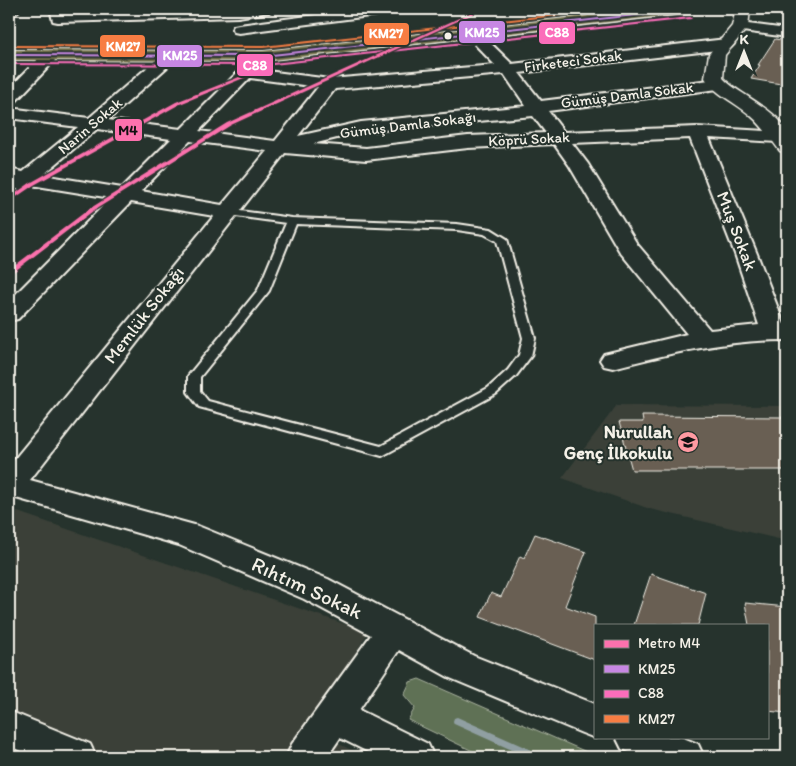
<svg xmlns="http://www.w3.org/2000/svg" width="796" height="766" font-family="Itim,sans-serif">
<rect width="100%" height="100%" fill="#26332d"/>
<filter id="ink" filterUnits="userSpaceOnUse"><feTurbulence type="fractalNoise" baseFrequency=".02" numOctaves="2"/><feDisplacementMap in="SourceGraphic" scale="10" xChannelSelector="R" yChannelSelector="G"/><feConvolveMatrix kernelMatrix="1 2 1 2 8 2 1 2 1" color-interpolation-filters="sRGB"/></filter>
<g filter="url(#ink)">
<!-- built -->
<path fill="#3a4038" d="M617,405L787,406V541L650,509L562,478Z
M9,509L368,632L310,730L366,757H9Z"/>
<!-- green -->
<path fill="#5e7155" stroke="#a9b19e" d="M419,679L598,757H485L408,720L415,708L404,695L410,682Z"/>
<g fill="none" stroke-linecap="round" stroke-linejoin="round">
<!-- stream -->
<path fill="#909fa2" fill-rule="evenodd" d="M457,717L540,754L541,757H528L454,724L453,721L454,718Z"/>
</g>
<!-- building -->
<path fill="#695f53" stroke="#f4f1e8" d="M775,39L787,41V85L751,79L760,65H758Z
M642,416L782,417L783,419H787V470H632L619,422H643Z
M535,534L586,552L565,606L595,617V660L480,617L491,593L501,597L520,556L524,558Z
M651,574L706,593L698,625H634Z
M745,603L787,607V713L767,711V625H749Z"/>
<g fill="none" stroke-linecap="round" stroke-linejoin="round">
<!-- service casing -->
<g stroke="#f4f1e8" stroke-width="4">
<path id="service" d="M226,209L292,218L457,224L491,229L507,239L535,338L531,356L516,376L496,394L382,456L199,407L188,392V376L258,290L286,223L222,214V210ZM296,224L457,230L484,234L497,241L523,338L519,355L508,370L488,388L381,446L208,401L200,391V377L269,291Z"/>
</g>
<!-- minor casing -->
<g stroke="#f4f1e8" stroke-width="4">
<path id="minor" d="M50,9H64L65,13L271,9L269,12L238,17L58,22L53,21Z
M362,9H400L398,12L393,13L239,33L234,32L232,29L234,26L239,25Z
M580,9H597L603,14L601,17C593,19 585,16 580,9Z
M740,23L787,29V37L735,30L733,27L735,24Z
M472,28L477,30L512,64L726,39L731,41L734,44L731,47L726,49L519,73L541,101L718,79L724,80L726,84L724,88L718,89L548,111L564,132L697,127L784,132L787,136L784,140L778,142L709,138L757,254L784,324H787V340C727,340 671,353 613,368L604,366L600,360L604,354L687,334L620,252L569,165L554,144L468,148L366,160L285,153L30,480L198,526L328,579L474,656L595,704V737H597L595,738L582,733L450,678L399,650L359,710L428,744L434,757H378L340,738L327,757H286L292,744L371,635L304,599L179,545L9,496V466L214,216L131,202L18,319L9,321V301L111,198L31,185L20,190L13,188L10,184L12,181H9V169L23,172L78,127L9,118V108L89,118L164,53H176L178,56L176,59L108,120L181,129L257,53H269L271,56L259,70L330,79L495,65L464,33L467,30ZM504,74L526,106L361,122L298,136L335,89ZM250,78L318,87L275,141L199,131ZM533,116L546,133L468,136L366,148L313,144L361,132ZM97,129L171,139L122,188L43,175ZM690,138L735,254L759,325L710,330L637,244L588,164L572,143ZM190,141L267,151L222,205L141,191Z
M51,50L57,52L59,55L57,58L15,102L9,103V89L45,52Z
M9,711L90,744L96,757H35L9,746Z
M616,737H681L698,744L704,757H641L622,749Z"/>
</g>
<!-- tertiary casing -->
<g stroke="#f4f1e8" stroke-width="3">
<path id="tertiary" d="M9,9H20L18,12L9,13Z
M736,9H750L748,27L725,55L723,78C736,93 782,112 787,133C789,139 787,147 787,153L780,151C770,138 763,126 750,115C735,102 716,95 705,78L709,54L732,26Z"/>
</g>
<!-- primary casing -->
<g stroke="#f4f1e8" stroke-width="3">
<path id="primary" d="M650,9H696L694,12L689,13L263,61L9,60V50L263,51Z"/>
</g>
<!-- service -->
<use href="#service" fill="#26332d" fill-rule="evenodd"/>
<!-- minor -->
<use href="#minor" fill="#26332d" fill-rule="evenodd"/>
<!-- tertiary -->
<use href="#tertiary" fill="#26332d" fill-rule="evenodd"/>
<!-- primary -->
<use href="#primary" fill="#726f4a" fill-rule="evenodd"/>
<!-- bus-1 casing -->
<g stroke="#26332d" stroke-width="4">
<path id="bus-1" d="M682,9H691L689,10L263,57L9,56V54L263,55Z"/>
</g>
<!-- bus-2 casing -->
<g stroke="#26332d" stroke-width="4">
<path id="bus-2" d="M690,17L692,18L691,19L264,66L9,65V63L264,64Z"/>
</g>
<!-- bus-3 casing -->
<g stroke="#26332d" stroke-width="4">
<path id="bus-3" d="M604,9H613L611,10L263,48L9,47V45L263,46Z"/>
</g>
<!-- bus-1 -->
<use href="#bus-1" fill="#c787e3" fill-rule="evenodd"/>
<!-- bus-2 -->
<use href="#bus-2" fill="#fb6dba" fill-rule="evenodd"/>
<!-- bus-3 -->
<use href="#bus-3" fill="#f77d43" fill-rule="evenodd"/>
<!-- metro-1 casing -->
<g stroke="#26332d" stroke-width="3">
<path id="metro-1" d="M479,9H484L231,125L93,211L11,274L9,275V270L89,209L227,123Z
M252,72L256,73L180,104L34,185L9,202V198L30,183L176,102Z"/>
</g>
<!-- metro-1 -->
<use href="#metro-1" fill="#fc71ad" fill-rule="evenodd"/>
</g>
</g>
<!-- icons -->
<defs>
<g id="school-disc" transform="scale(1.125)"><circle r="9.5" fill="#ff9aa2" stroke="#26332d"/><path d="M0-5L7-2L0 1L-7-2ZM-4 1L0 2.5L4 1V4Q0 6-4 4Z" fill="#111"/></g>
</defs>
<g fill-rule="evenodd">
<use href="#school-disc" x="688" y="442"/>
</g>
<!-- markers -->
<circle fill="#f4f1e8" stroke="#26332d" stroke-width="2" cx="448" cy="36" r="4.5"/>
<g text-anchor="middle" stroke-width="4" stroke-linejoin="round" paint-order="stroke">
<!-- far-street labels -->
<g font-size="15" fill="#f4f1e8" stroke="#26332d">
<text transform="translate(573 61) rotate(-7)" y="5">Firketeci Sokak</text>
<text transform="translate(627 95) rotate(-7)" y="5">Gümüş Damla Sokak</text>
<text transform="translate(408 125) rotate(-7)" y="5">Gümüş Damla Sokağı</text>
<text transform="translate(90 126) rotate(-40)" y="5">Narin Sokak</text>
<text transform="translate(529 139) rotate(-3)" y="5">Köprü Sokak</text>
</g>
<!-- street labels -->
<g font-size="18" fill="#f4f1e8" stroke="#26332d">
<text transform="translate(737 231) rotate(69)" y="6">Muş Sokak</text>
<text transform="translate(144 315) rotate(-52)" y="6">Memlük Sokağı</text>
</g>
<!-- poi labels -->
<g font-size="18" font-weight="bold" fill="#f4f1e8" stroke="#26332d" text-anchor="end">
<text x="672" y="438">Nurullah<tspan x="672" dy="21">Genç İlkokulu</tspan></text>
</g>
<!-- near-street labels -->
<g font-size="21" fill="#f4f1e8" stroke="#26332d">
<text transform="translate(307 588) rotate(25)" y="7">Rıhtım Sokak</text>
</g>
</g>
<g stroke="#26332d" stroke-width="2">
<rect x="458" y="20" width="48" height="24" rx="5" fill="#c787e3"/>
<rect x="538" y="21" width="38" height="24" rx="5" fill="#fb6dba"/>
<rect x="363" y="22" width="47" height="24" rx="5" fill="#f77d43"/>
<rect x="99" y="34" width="47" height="24" rx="5" fill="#f77d43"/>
<rect x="156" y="44" width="47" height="24" rx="5" fill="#c787e3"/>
<rect x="236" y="53" width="38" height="24" rx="5" fill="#fb6dba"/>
<rect x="114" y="118" width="29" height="24" rx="5" fill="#fc71ad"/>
</g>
<g font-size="14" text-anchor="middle" font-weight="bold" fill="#fff">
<text x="482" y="37">KM25</text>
<text x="557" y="37">C88</text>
<text x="386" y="38">KM27</text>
<text x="123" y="51">KM27</text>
<text x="180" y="60">KM25</text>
<text x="255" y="70">C88</text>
</g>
<g font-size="14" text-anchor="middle" font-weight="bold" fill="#111">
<text x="128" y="135">M4</text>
</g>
<!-- margin -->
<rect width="796" height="766" fill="none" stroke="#26332d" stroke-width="30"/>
<rect x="15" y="15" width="766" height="736" fill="none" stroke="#f4f1e8" stroke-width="2" filter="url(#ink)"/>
<!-- legend -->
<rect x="594" y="624" width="175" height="115" fill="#26332d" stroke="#787f78"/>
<rect x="604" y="640" width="25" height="8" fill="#fc71ad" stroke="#787f78"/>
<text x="638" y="648" font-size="15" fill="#f4f1e8">Metro M4</text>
<rect x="604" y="665" width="25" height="8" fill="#c787e3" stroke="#787f78"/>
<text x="638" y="674" font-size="15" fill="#f4f1e8">KM25</text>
<rect x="604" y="690" width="25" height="8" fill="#fb6dba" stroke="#787f78"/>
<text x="638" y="698" font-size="15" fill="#f4f1e8">C88</text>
<rect x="604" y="715" width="25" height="8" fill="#f77d43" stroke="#787f78"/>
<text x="638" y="724" font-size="15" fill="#f4f1e8">KM27</text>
<!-- north arrow -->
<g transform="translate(744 52)" stroke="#26332d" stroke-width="4" paint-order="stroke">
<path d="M0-4L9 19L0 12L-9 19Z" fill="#f4f1e8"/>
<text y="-8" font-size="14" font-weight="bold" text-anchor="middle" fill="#f4f1e8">K</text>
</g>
</svg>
